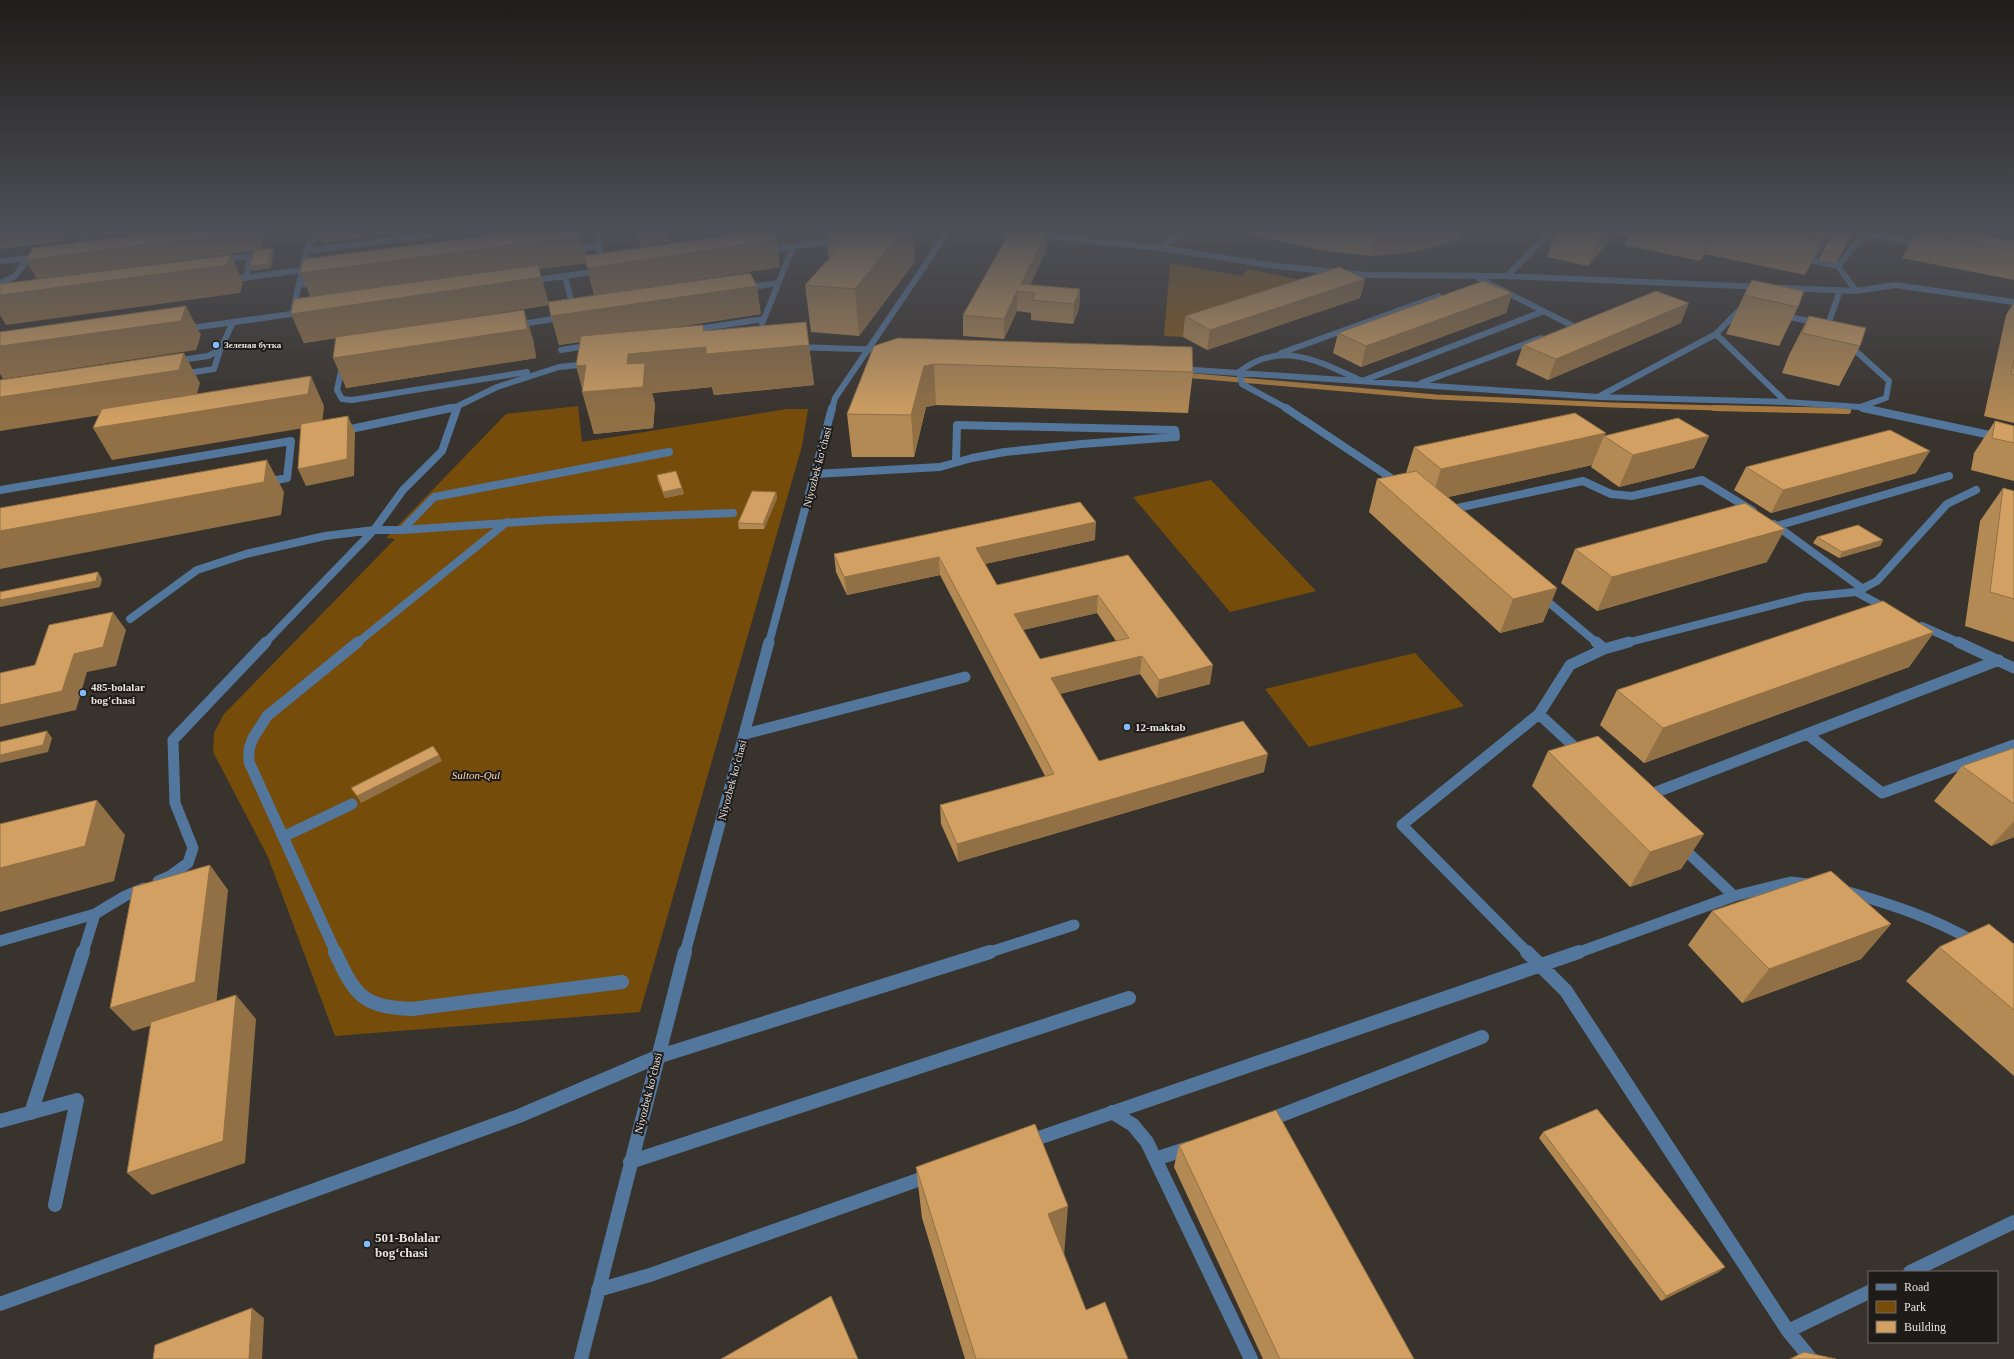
<svg xmlns="http://www.w3.org/2000/svg" width="2014" height="1359" font-family="Georgia,serif">
<rect width="100%" height="100%" fill="#39332d"/>
<!-- green -->
<path fill="#764c0a" d="M578,406L582,442L787,409H808L802,446L640,1012L335,1036L268,857L213,752L214,733L224,714L395,539L386,538L506,414Z
M1211,480L1316,591L1230,612L1133,497Z
M1415,653L1464,706L1309,747L1265,689Z"/>
<!-- forest -->
<path fill="#875916" d="M1170,263L1241,276L1248,269L1335,287L1183,337L1164,336Z"/>
<g fill="none" stroke-linecap="round" stroke-linejoin="round">
<!-- stream-far1 -->
<path stroke="#ac7c3e" stroke-width="5" d="M1183,375L1436,397L1612,405L1753,409"/>
<!-- stream -->
<path stroke="#ac7c3e" stroke-width="6" d="M1714,408L1848,411"/>
<!-- minor-far3 -->
<path stroke="#53769c" stroke-width="6" d="M596,230L602,267
M246,232L269,230
M900,233L949,230L1044,236L1160,248L1277,266L1367,275L1507,276L1856,291L1895,285L2014,302
M1865,234L1923,244
M1160,248L1186,230
M571,250L599,246
M765,250L840,241
M306,251L318,230
M74,252L89,230
M1814,256L1828,230
M1800,258L1838,266
M218,260L250,256L246,278
M0,261L40,257
M565,276L574,312
M1507,276L1552,230
M1478,278L1573,326
M228,280L302,270
M529,281L600,271
M0,283L14,277L29,258
M299,285L319,282
M745,288L778,283
M1856,291L1838,266L1865,234V230
M293,312L306,251L471,230
M1779,315L1819,323
M762,324L793,247
M516,325L565,317
M1828,325L1840,290
M184,329L305,312
M691,330L764,319
M798,347L886,350
M561,350L592,345
M1281,353L1439,296
M174,361L208,356L220,350L233,322
M343,362L337,390L342,399L352,400L527,372
M1179,369L1599,397L1786,402L1716,334L1744,305
M182,374L214,369L220,350
M1421,383L1541,338
M1600,396L1716,334
M1786,402L1860,407L1886,398L1889,381L1847,343
M458,406L497,387L559,367L589,364
M1860,407L1867,409
M446,409L458,406L457,409
M832,409L835,398L949,230
M1288,409L1242,384L1239,372C1281,339 1320,362 1362,381L1544,311"/>
<!-- minor-far2 -->
<path stroke="#53769c" stroke-width="8" d="M1286,408L1400,484
M1863,408L2014,440
M341,431L451,408
M815,474L940,467L972,458L1005,452L1082,444L1176,437L1175,430L957,425L956,461
M0,490L291,441L287,478L265,482
M1448,510L1583,481L1611,494L1632,496L1702,480L1753,511
M1774,524L1863,589
M1777,526L1949,476
M374,530L403,490L442,451L457,408
M374,530H402L549,520L733,513
M402,530L434,497L669,452
M1856,592L1888,609
M1540,595L1597,643
M130,619L197,570L246,554L325,536L374,530L265,643
M1922,626L1960,643
M357,643L507,522
M769,643L832,408
M1626,643L1805,597L1856,592L1877,581L1947,504L1976,490"/>
<!-- minor-far1 -->
<path stroke="#53769c" stroke-width="11" d="M1596,642L1604,649
M1958,642L2014,668
M1539,714L1580,752
M745,734L965,677
M1807,734L1999,660
M1646,796L1807,734L1882,793L2014,745
M283,837L352,804
M1681,846L1734,896
M158,881L170,876L188,863L193,848L175,803L173,740L266,642
M1845,891C1890,904 1934,918 1975,942
M0,941L95,914
M83,953L95,914L125,896L144,888
M336,953L249,762V749L253,738L267,716L358,642
M685,953L769,642
M987,953L1074,925
M1528,953L1402,825L1539,714L1570,665L1604,649L1629,642
M1577,953L1734,896L1791,882L1808,884"/>
<!-- minor -->
<path stroke="#53769c" stroke-width="14" d="M335,952C355,995 362,1007 412,1009L622,982
M1527,952L1566,991L1788,1331L1869,1292
M1112,1112L1133,1125L1147,1142L1251,1359
M31,1113L83,952
M1279,1116L1482,1037
M0,1121L77,1100L55,1205
M1027,1142L1579,952
M1155,1159L1189,1148
M630,1162L1129,998
M1910,1272L2014,1222
M598,1290L650,1275L929,1176
M0,1304L519,1116L657,1057L990,952
M1788,1331L1811,1359
M581,1359L685,952"/>
</g>
<!-- wall -->
<path fill="#b48a54" fill-rule="evenodd" d="M634,230H666L669,242L641,246Z
M826,230H913L915,260L913,264L859,336L811,332L805,285L829,259Z
M1228,230H1468L1456,241L1414,252L1371,256L1325,251Z
M1556,230H1827L1805,275L1705,254L1700,261L1625,245L1628,237L1611,234L1608,242L1588,266L1547,257Z
M1917,230H1951L2014,241V280L1902,258Z
M1850,239L1836,263L1819,260L1823,250Z
M1046,251L1030,285L1080,289L1079,309L1073,324L1031,320V313L1017,311L1004,339L963,336V315Z
M586,256L780,267L643,288L761,314L670,328L704,331L809,345L814,385L714,395L712,387L652,393L655,404L653,428L594,434L582,389L580,342L559,345L551,316L594,295L586,263L539,269L549,305L428,324L533,339L536,358L346,388L336,338L304,343L291,314Z
M1365,279L1360,298L1207,350L1183,337L1185,316Z
M1512,293L1506,313L1361,367L1333,353L1338,333Z
M1744,295L1798,307L1779,346L1726,334Z
M2014,302V423L1984,416L2006,315Z
M1809,316L1860,346L1839,386L1782,373L1789,355Z
M1681,323L1548,380L1516,365L1523,345Z
M874,346L1193,372L1188,413L936,405L926,407L914,457H852L847,414Z
M1995,421L2014,426V481L1971,470L1974,453Z
M1605,436H1709L1694,468L1619,487L1591,467L1592,465L1448,497L1557,588L1543,622L1500,633L1369,512L1377,479L1406,473L1414,447Z
M1746,467L1916,473L1771,513L1734,490Z
M657,475L682,488L684,494L665,498L658,481Z
M2003,488L2014,491V642L1965,626L1980,521Z
M776,492L777,498L764,529H739L738,523Z
M1817,537L1883,540L1880,546L1839,558L1813,543Z
M1095,540L985,564L997,585L1128,555L1210,684L1157,698L1140,674L1060,694L1099,761L1264,772L958,862L941,824L940,805L1045,776L940,575L847,595L836,572L834,554ZM1097,613L1116,641L1040,659L1023,630Z
M1575,549L1767,562L1597,611L1561,583Z
M1934,632L1909,667L1644,763L1600,725L1617,690Z
M2014,748V837L1991,846L1934,801L1962,766Z
M1548,751L1704,834L1681,869L1630,887L1532,786Z
M1712,911L1891,924L1861,959L1742,1003L1688,945Z
M2014,944V1076L1906,981L1939,947Z
M1543,1132L1719,1272L1661,1301L1539,1138Z
M1179,1145L1414,1359H1263L1174,1167Z
M916,1167L1064,1254L1086,1310L1128,1359H965L922,1218Z"/>
<!-- shaded-wall -->
<path fill="#927045" d="M0,230H66L68,233L62,242L0,249Z
M101,230H156L104,236Z
M253,230H260L264,239L261,250L37,279L26,260Z
M318,230H423L323,243Z
M637,230H666L669,242L641,246Z
M903,230H913L915,260L913,264L859,336L855,289Z
M1377,230H1468L1456,241L1414,252L1371,256Z
M1601,230H1613L1608,242L1588,266Z
M1713,230H1715L1705,254L1700,261Z
M1827,230L1810,265L1805,275L1823,239Z
M1854,230L1850,239L1836,263L1841,253Z
M1047,232L1046,251L1026,292L1021,284Z
M581,236L588,263L584,256L586,263L539,269L549,305L304,343L291,314L312,300L300,273Z
M777,240L780,267L595,296L588,268Z
M272,248L274,253L271,268L252,271L250,266Z
M231,255L243,282L240,293L6,325L0,315V295Z
M1365,279L1360,298L1207,350L1210,330Z
M757,286L761,314L559,345L551,316Z
M1080,289L1079,309L1073,324L1074,304Z
M1017,291V311L1004,339V319Z
M1512,293L1506,313L1361,367L1366,346Z
M1689,303L1681,323L1548,380L1556,359Z
M186,306L201,335L196,350L3,379L0,374V346Z
M524,310L533,339L536,358L346,388L333,358Z
M703,325L709,354L809,345L814,385L714,395L712,387L652,393L655,404L653,428L594,434L582,392H583L576,366L586,365L627,364L628,354L703,331Z
M184,353L200,383L195,400L0,431V397Z
M934,364L936,405L926,407L914,457L911,415L924,366Z
M311,376L324,406L322,425L112,460L93,428Z
M348,416L355,432L354,476L306,486L298,469Z
M1606,433L1604,436L1592,465L1431,501L1441,469Z
M1709,436L1694,468L1619,487L1633,455Z
M1930,451L1916,473L1771,513L1783,490Z
M267,460L284,492L281,515L0,569V531Z
M682,488L684,494L665,498L663,492Z
M776,492L777,498L764,529L763,524Z
M1096,522L1095,540L976,566V548Z
M1785,529L1767,562L1597,611L1612,577Z
M1883,540L1880,546L1839,558L1842,552Z
M939,557L940,575L847,595L844,577Z
M98,572L102,579L100,587L0,607V600Z
M1557,588L1543,622L1500,633L1513,599Z
M1098,595L1097,613L1013,632L1014,614Z
M113,612L126,630L116,666L87,672L76,710L0,727V705L74,654Z
M1934,632L1909,667L1644,763L1663,728Z
M1142,656L1140,674L1050,696L1051,678Z
M1213,665L1210,684L1157,698L1159,680Z
M47,731L52,738L48,752L0,763V755Z
M1268,754L1264,772L958,862L957,844Z
M439,755L442,761L361,803L357,796Z
M97,800L125,835L114,881L0,912V868Z
M2014,821V837L1991,846Z
M1704,834L1681,869L1630,887L1650,852Z
M210,865L228,890L216,1006L133,1031L110,1008Z
M1891,924L1861,959L1742,1003L1769,969Z
M236,995L256,1019L245,1163L152,1195L127,1173Z
M1068,1206L1064,1256L1048,1214Z
M1725,1267L1719,1272L1661,1301L1666,1296Z
M252,1308L264,1318L262,1359H249Z"/>
<!-- building -->
<path fill="#d1a062" stroke="#927045" fill-rule="evenodd" d="M180,230H253L252,231L26,260L33,248Z
M535,230H579L581,236L300,273L303,259Z
M767,230H770L777,240L588,268L584,256Z
M855,230H903L855,289L805,285Z
M1011,230L1047,232L1021,284L1080,289L1074,304L1032,300L1035,293L1017,291L1004,319L963,315Z
M1776,230H1827L1823,239Z
M1835,230H1854L1841,253L1823,250Z
M1917,230H1951L2014,241V250L1916,231Z
M272,248L268,264L250,266L254,251Z
M231,255L227,265L0,295V284Z
M538,265L541,277L291,314L294,299Z
M1339,267L1365,279L1210,330L1185,316Z
M750,273L757,286L551,316L548,302Z
M1752,280L1804,291L1798,307L1744,295Z
M1483,281L1512,293L1366,346L1338,333Z
M1656,291L1689,303L1556,359L1523,345Z
M186,306L181,321L0,346V332Z
M524,310L527,329L333,358L336,337Z
M1809,316L1866,328L1860,346L1802,333Z
M806,322L809,345L706,354V347L628,354L627,364L645,363L643,387L582,392L586,365L576,366L581,336L703,325V331Z
M898,338L1192,347L1193,372L934,364L924,366L911,415L847,414L874,346Z
M184,353L179,370L0,397V380Z
M2014,360V375L2011,374Z
M311,376L308,394L93,428L102,409Z
M1575,413L1606,433L1441,469L1414,447Z
M348,416L347,459L298,469L301,424Z
M1678,418L1709,436L1633,455L1604,436Z
M1995,421L2014,426V443L1992,438Z
M1890,430L1930,451L1783,490L1746,467Z
M267,460L264,482L0,531V508Z
M676,471L682,488L663,492L657,475Z
M1416,471L1557,588L1513,599L1377,479Z
M2003,488L2014,491V599L1990,592Z
M752,491L776,492L763,524L738,523Z
M1080,502L1096,522L976,548L997,585L1128,555L1213,665L1159,680L1142,656L1051,678L1099,761L1243,721L1268,754L957,844L940,805L1054,774L939,557L844,577L834,554ZM1098,595L1129,638L1040,659L1014,614Z
M1745,503L1785,529L1612,577L1575,549Z
M1858,525L1883,540L1842,552L1817,537Z
M98,572L96,581L0,600V592Z
M1883,601L1934,632L1663,728L1617,690Z
M113,612L103,647L74,654L62,691L0,705V673L35,665L49,625Z
M47,731L43,745L0,755V742Z
M1598,736L1704,834L1650,852L1548,751Z
M433,746L439,755L357,796L351,788Z
M2014,748V804L1962,766Z
M97,800L85,846L0,868V824Z
M210,865L195,982L110,1008L133,887Z
M1831,871L1891,924L1769,969L1712,911Z
M1989,924L2014,944V1010L1939,947Z
M236,995L223,1141L127,1173L151,1022Z
M1597,1109L1725,1267L1666,1296L1543,1132Z
M1276,1110L1414,1359H1280L1179,1145Z
M1035,1124L1068,1206L1048,1214L1086,1310L1105,1302L1128,1359H976L916,1167Z
M831,1296L858,1359H721Z
M252,1308L249,1359H153L155,1345Z
M1804,1352L1836,1359H1790Z"/>
<!-- sky -->
<linearGradient id="sky" x2="0" y2="1"><stop stop-color="#1f1c19"/><stop offset="0.55" stop-color="#4e5057"/><stop offset="1" stop-color="#4e5057" stop-opacity="0"/></linearGradient>
<rect width="2014" height="420" fill="url(#sky)"/>
<!-- markers -->
<g fill="#81bcfa" stroke="#1e1b19" stroke-width="1.5">
<circle cx="216" cy="345" r="4"/>
<circle cx="83" cy="693" r="4"/>
<circle cx="1127" cy="727" r="4"/>
<circle cx="367" cy="1244" r="4"/>
</g>
<g text-anchor="middle" stroke-width="4" stroke-linejoin="round" paint-order="stroke">
<!-- far-poi labels -->
<g font-size="9" font-weight="bold" fill="#e6e3df" stroke="#1e1b19" text-anchor="start">
<text x="224" y="348">Зеленая бутка</text>
</g>
<!-- street labels -->
<g font-size="11" fill="#e6e3df" stroke="#1e1b19">
<text transform="translate(817 467) rotate(-75)" y="4">Niyozbek koʻchasi</text>
<text transform="translate(732 780) rotate(-75)" y="4">Niyozbek koʻchasi</text>
<text transform="translate(648 1093) rotate(-76)" y="4">Niyozbek koʻchasi</text>
</g>
<!-- poi labels -->
<g font-size="11" font-weight="bold" fill="#e6e3df" stroke="#1e1b19" text-anchor="start">
<text x="91" y="691">485-bolalar<tspan x="91" dy="13">bog'chasi</tspan></text>
<text x="1135" y="731">12-maktab</text>
</g>
<!-- park labels -->
<g font-size="11" font-style="italic" fill="#fdd5a5" stroke="#1e1b19">
<text x="476" y="779">Sulton-Qul</text>
</g>
<!-- near-poi labels -->
<g font-size="13" font-weight="bold" fill="#e6e3df" stroke="#1e1b19" text-anchor="start">
<text x="375" y="1242">501-Bolalar<tspan x="375" dy="15">bogʻchasi</tspan></text>
</g>
</g>
<!-- legend -->
<rect x="1868" y="1271" width="130" height="72" fill="#1e1b19" stroke="#6e6b68"/>
<rect x="1876" y="1284" width="20" height="6" fill="#53769c" stroke="#6e6b68"/>
<text x="1904" y="1291" font-size="12" fill="#e6e3df">Road</text>
<rect x="1876" y="1301" width="20" height="12" fill="#764c0a" stroke="#6e6b68"/>
<text x="1904" y="1311" font-size="12" fill="#e6e3df">Park</text>
<rect x="1876" y="1321" width="20" height="12" fill="#d1a062" stroke="#6e6b68"/>
<text x="1904" y="1331" font-size="12" fill="#e6e3df">Building</text>
</svg>
